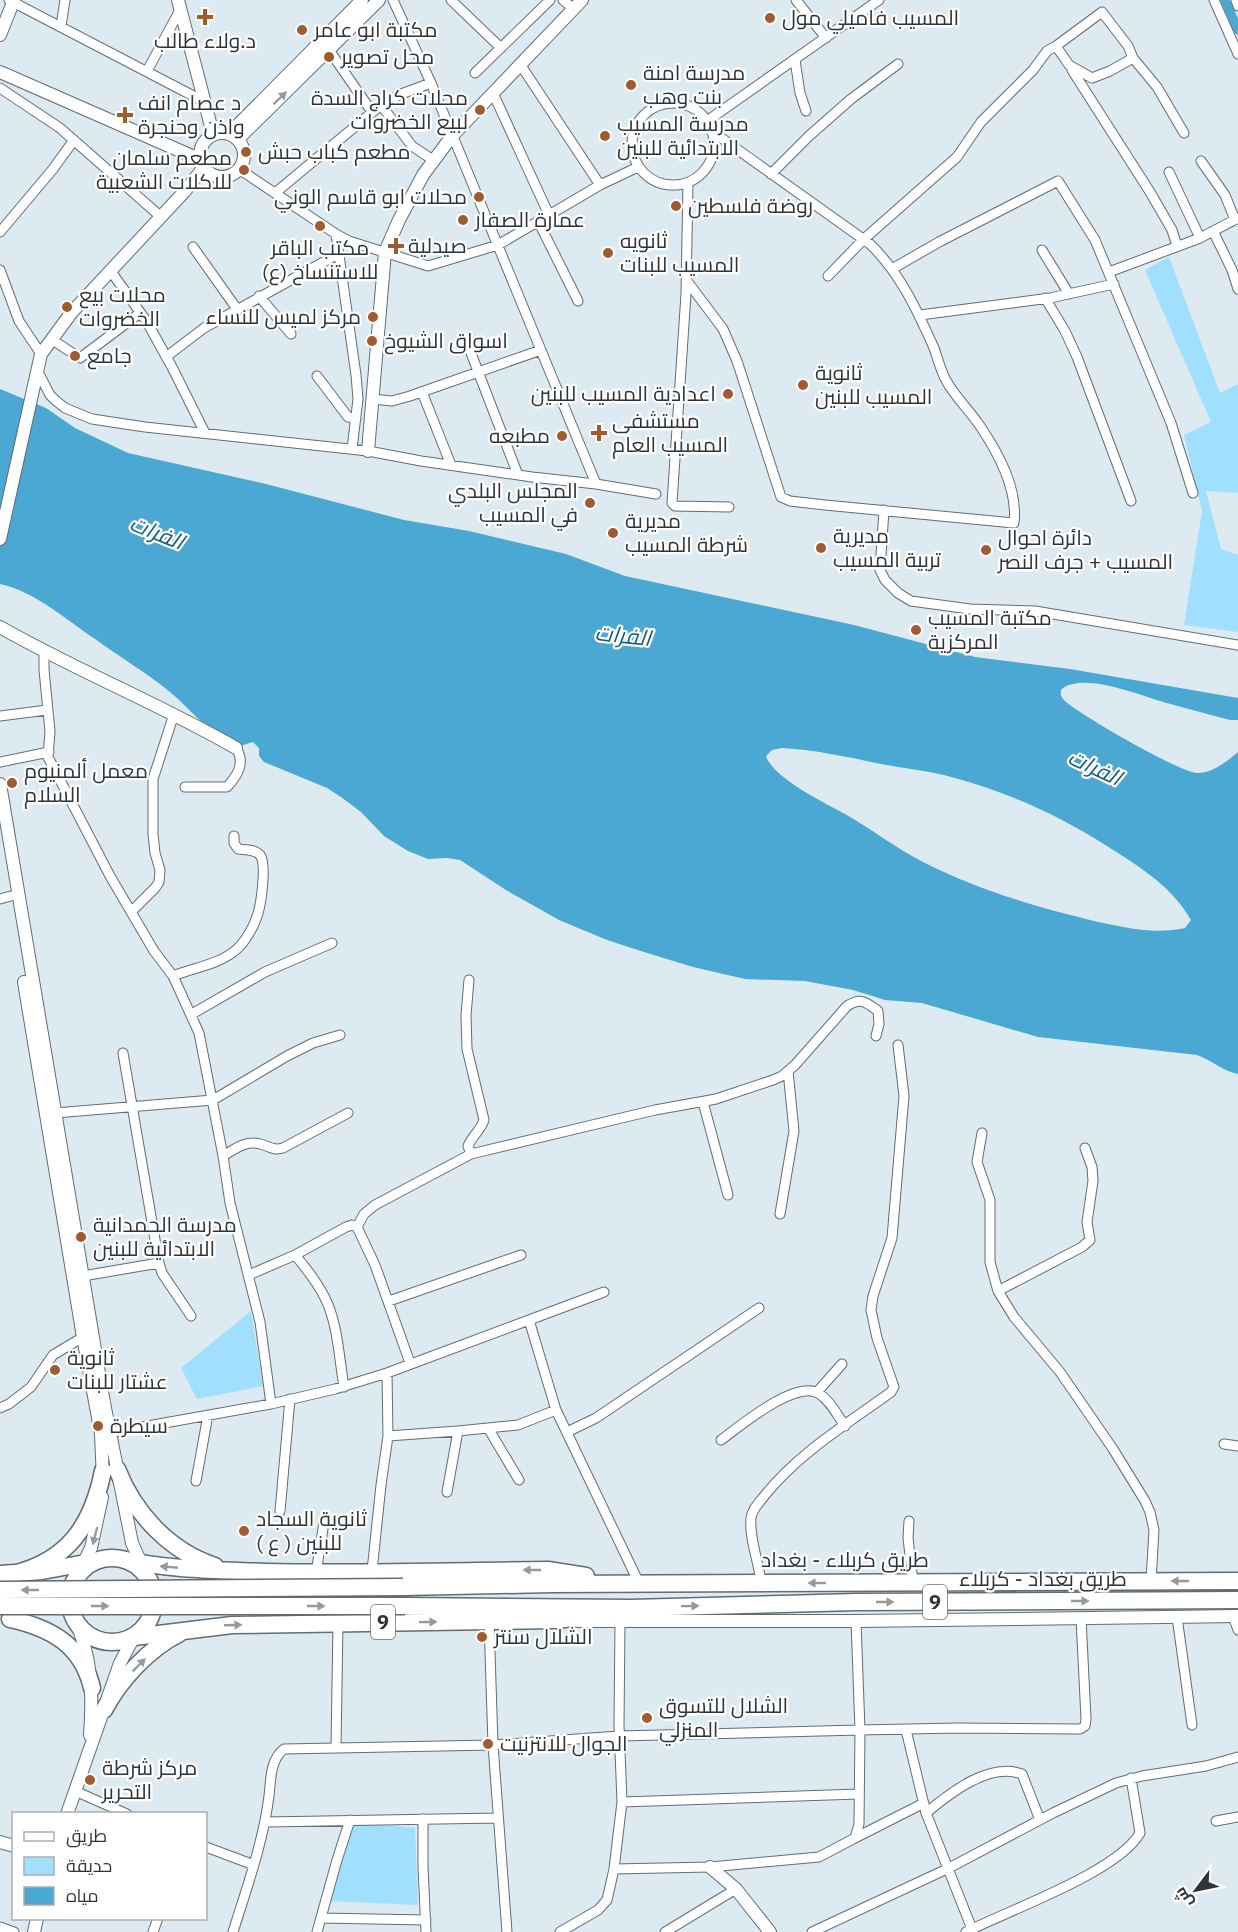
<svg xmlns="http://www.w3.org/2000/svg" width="1238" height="1932" font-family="'IBM Plex Sans',Cairo,sans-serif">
<rect width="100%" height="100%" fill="#ddeaf2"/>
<!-- green -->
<path fill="#a1dfff" d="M1169,257L1220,393L1238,384V493L1206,491L1221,549L1238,555V632L1184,625L1202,511L1184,435L1211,422L1145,270Z
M251,1311L263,1386L197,1399L181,1368Z
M355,1822L415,1828L418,1905L329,1901Z"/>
<!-- water -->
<path fill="#4aa8d2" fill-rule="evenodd" d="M0,389L46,408L75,428L128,453L266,484L404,520L469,531L566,554L625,576L854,625L975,657L1070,669L1238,698V720H1230C1207,714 1185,708 1163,702C1139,695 1081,671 1061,690C1061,694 1060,695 1063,699C1074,712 1181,773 1197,773C1213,773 1226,762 1238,752V1074C1222,1071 1212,1060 1197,1055L1038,1037L922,1003L885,1000L853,990L805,981L745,979L693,967L644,952L607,940L559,920L506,890L460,860L447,858L428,859L408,851L384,836L361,812L341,797L327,788L264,762L259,756V748L253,742C248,743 244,746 239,745C211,737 192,710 170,692C147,673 120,657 95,639C65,619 36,592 0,584ZM782,748C816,750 848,757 881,764C902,768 923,770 944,775C1007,791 1064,817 1118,853C1146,871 1174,890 1191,920L1185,928C1154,935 1121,927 1090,920C1033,906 976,889 923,862C896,848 871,829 845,814C825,803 773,778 766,756L772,750Z"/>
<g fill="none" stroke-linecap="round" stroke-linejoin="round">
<!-- canal -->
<path stroke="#4aa8d2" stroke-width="9" d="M1225,0L1238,30"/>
<!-- street casing -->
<g stroke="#616d73" stroke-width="11">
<path id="street" d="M9,0L205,102
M393,0L431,83L596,484
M451,0L501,48
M563,0L574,9
M796,0L826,38
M1214,0L1238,54
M1236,0L1238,6
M61,26L65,0
M1056,46L1102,12L1128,46L1133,58
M329,50L372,112
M795,60L800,93L806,111
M520,64L600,185
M1072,70L1150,192L1172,230L1177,246
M147,71L180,10
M475,73L550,0
M0,88L60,128L160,216
M493,93L549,215
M632 144a41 41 0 1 1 82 0a41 41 0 1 1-82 0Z
M381,105L412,146L433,160
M707,121L879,0
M1201,161L1225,195L1235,220
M239,169L336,234L349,241L428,266L498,245L600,185L638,167
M1169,172L1200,238
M771,174L809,136L851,99L898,64
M688,183L686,294L672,503L675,506L729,507
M275,193L381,105L401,94L431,83
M538,221L578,301
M1213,231L1232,270L1238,289
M0,232L53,169L74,140
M336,234L356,375L358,399L352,449
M193,247L237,309
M1042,250L1069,294
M892,269L939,242L1058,181L1095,240L1171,423L1193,493
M0,270L19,321L41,354
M110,270L147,322L173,369L205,433
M1109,272L1200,238L1238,218
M828,276L864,239L957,157L981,122L1033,70L1047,51L1056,46L1069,65L1092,78L1110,71L1133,58L1157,87L1184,133
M687,281L723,329L737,361L781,497L790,501L825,505L1014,523C1018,489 999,454 980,426C970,411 956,398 947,382C941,372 938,359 934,348C917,310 900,273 870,244L713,132
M259,296L291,334
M1045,298L1065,331L1077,357L1131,501
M920,315L1050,298L1114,284
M51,339L80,358L140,313
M469,348L518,475
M166,357L204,328L338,254
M37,370L50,395L55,400L65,408L92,419L145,427L368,451L421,461L532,477L596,484L656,494
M317,376L348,417L356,418
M422,392L451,465
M373,399L392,401L410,396L541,350
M884,510L880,570L885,580L898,593L911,601L970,609L1035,611L1238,645
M44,652V670L50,731L48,757L110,876L154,951L173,976L199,1033L223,1156L230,1203L260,1322L271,1404
M0,716L47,710
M0,762L49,752
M185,787H227C237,776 246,763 236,748
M0,899L11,896
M131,912L155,888L159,882L160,870L155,853L153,834V779L174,714
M173,976C195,967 219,965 237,949C244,943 253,928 256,919C261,908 267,864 260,855C255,849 245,850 238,849L234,843V836
M469,980L466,1015L467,1049L484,1120C481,1130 472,1136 468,1146L471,1154
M192,1014L265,972L332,943
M123,1053L159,1263L162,1273L191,1316
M703,1102L728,1195
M55,1113L213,1100L287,1056L313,1043L340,1035
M982,1133L977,1162L990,1200V1262L998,1291L1014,1317L1060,1372L1113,1449L1145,1501L1150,1512L1154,1530L1151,1581
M223,1156C235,1149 246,1140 260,1144C269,1146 273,1151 283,1148L348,1113
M780,1214L794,1131L788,1071
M357,1227L364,1214L375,1205L471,1154L655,1110L716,1099L773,1080L782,1076L795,1065L847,1006C861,997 866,1002 878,1011L879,1024L876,1036
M295,1255C306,1268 317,1282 325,1298C338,1324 339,1358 344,1387
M249,1275L295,1255L346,1227L352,1225L357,1227L375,1265L410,1363
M83,1276L159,1263
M998,1291L1082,1247L1090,1240L1087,1222L1093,1181L1092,1167L1085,1148
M604,1292L529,1320L556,1410L639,1583
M389,1301L521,1255
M817,1392L842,1364
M0,1408L9,1404L31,1387L53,1355L83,1337
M488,1428L519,1480
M567,1432L596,1418L759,1308
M103,1434L271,1404L335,1389L387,1373L529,1320
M388,1436L458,1431
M721,1440C740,1426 795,1380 818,1393C830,1400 837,1415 845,1426
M1224,1444L1238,1446
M196,1481L208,1415
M447,1492L458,1431L518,1425L556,1410
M280,1511L290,1399
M909,1521L908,1538L913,1582
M372,1571L381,1485L388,1436L387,1373
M316,1573L324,1522
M761,1583C759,1562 749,1539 751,1518C752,1509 760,1502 765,1495C800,1452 847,1424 891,1392L894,1387L877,1338L871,1310L873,1296L892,1238L904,1096L898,1045
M1233,1616L1238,1630
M1177,1617L1192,1725
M489,1621L493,1745L507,1932
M906,1730L926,1813L972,1929
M336,1747L338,1623
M75,1791L127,1814
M622,1802L859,1794
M926,1813C950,1793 989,1762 1022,1774L1040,1820
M423,1819V1867L426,1932
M1216,1821L1238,1817
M266,1822L497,1818
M855,1838L924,1803
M206,1847L254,1865
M614,1869L622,1802L619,1725L620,1622
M321,1918L426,1920
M0,1927L14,1932
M153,1932L158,1918
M233,1932C247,1887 263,1843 269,1796C271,1779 270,1760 284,1749L493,1745L619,1736L860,1730L957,1728L1080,1729L1085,1726L1086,1719L1081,1618
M317,1932L337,1860L350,1820
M560,1932L598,1910L607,1900L614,1869L710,1867L819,1857L855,1838L859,1824L860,1730L856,1621
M665,1932L736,1889
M812,1932L949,1868L1053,1813L1116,1783L1142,1776L1206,1766L1238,1757
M966,1932C1009,1910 1118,1872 1140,1833L1131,1778"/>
</g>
<!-- secondary casing -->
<g stroke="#616d73" stroke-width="14">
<path id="secondary" d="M178,0L213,134
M0,35L14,0
M0,72L201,160
M200 155a22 22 0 1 1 44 0a22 22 0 1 1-44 0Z
M229,134L362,0
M238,139L379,0
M368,451L385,252L399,220L423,175L452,136L582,0
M0,539L41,354L72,312L185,191L204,167
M0,627C77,671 160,704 236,748
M0,784L104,1403L132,1543L149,1581
M24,982L83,1337L101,1434L103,1480
M77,1576L91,1548L102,1497
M75,1620C92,1657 93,1695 90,1735
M578,1621H856L1238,1616
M67,1814L120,1663L134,1637
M0,1842L14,1846
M710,1867L736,1889L770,1932
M34,1932L37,1918"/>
</g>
<!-- highway casing -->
<g stroke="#616d73" stroke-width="19">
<path id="highway" d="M117,1469C134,1513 169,1551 215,1566
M70 1600a42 42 0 1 1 84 0a42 42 0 1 1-84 0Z
M121,1559C168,1570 218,1570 266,1572C360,1574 454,1571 548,1570L586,1576
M0,1574L42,1571L91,1562
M13,1574C68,1561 92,1525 103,1471
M403,1587L553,1584L1238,1581
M405,1606L631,1608L856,1602L1238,1600
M10,1619C51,1628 82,1645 92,1688
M134,1637L232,1625L556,1620L589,1616
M104,1710C120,1680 148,1649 180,1633"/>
</g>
<!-- street -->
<use href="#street" stroke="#fff" stroke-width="9"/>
<!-- secondary -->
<use href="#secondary" stroke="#fff" stroke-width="12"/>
<!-- highway -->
<use href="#highway" stroke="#fff" stroke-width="16"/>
<!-- highway-bridge casing -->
<g stroke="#616d73" stroke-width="19" stroke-linecap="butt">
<path id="highway-bridge" d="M0,1590L403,1587
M0,1606H405"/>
</g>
<!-- highway-bridge -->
<use href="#highway-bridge" stroke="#fff" stroke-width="16"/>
</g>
<!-- one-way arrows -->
<defs><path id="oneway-solid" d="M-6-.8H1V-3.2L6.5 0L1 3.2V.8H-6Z" transform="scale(1.5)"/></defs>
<g fill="#979a9a">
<use href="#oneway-solid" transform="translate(280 98) rotate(-44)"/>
<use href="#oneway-solid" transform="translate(95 1536) rotate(104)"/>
<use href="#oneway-solid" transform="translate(169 1567) rotate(-175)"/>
<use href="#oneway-solid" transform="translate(532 1570) rotate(180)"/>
<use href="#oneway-solid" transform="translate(1180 1581) rotate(180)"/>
<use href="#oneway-solid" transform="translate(817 1583) rotate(180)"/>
<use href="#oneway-solid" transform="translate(30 1590) rotate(180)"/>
<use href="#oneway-solid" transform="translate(1080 1601)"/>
<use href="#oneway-solid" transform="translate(885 1602)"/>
<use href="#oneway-solid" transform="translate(100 1606)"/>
<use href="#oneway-solid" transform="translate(316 1606)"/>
<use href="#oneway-solid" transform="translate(690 1606) rotate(-1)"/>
<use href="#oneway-solid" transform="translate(428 1622) rotate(-1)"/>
<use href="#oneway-solid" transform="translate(233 1625) rotate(-2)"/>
<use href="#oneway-solid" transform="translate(139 1665) rotate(-45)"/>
</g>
<!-- markers -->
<g fill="#a05b2f" stroke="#fff" stroke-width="2">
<path d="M202 8h6v6h6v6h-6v6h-6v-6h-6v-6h6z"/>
<circle cx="770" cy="18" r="6"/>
<circle cx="302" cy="30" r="6"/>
<circle cx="329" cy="57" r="6"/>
<circle cx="631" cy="85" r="6"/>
<circle cx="480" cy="110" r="6"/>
<path d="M122 106h6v6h6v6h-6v6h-6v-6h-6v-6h6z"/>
<circle cx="605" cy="136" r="6"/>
<circle cx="246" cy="152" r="6"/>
<circle cx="244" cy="170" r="6"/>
<circle cx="479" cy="197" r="6"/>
<circle cx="676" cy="206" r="6"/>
<circle cx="463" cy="220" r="6"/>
<circle cx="320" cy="226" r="6"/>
<path d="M393 237h6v6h6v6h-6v6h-6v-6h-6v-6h6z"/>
<circle cx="608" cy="253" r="6"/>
<circle cx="67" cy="307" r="6"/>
<circle cx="373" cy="317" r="6"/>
<circle cx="372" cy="341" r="6"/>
<circle cx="75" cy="356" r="6"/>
<circle cx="803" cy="385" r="6"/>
<circle cx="728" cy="394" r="6"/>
<path d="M596 424h6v6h6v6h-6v6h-6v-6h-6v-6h6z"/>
<circle cx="562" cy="436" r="6"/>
<circle cx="590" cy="503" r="6"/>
<circle cx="613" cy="533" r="6"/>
<circle cx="821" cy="548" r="6"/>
<circle cx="986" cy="550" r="6"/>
<circle cx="916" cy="630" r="6"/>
<circle cx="12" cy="783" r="6"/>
<circle cx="81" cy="1237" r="6"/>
<circle cx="55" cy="1370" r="6"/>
<circle cx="98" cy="1426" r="6"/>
<circle cx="244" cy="1531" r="6"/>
<circle cx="482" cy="1637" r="6"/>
<circle cx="647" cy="1718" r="6"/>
<circle cx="488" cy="1744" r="6"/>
<circle cx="90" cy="1780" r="6"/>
</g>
<g text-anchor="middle" stroke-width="4.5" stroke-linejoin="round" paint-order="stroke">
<!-- shield labels -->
<g fill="#fff" stroke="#6d7172" stroke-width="1.5">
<rect x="923" y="1585" width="24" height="34" rx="4.5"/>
<rect x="371" y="1605" width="24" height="34" rx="4.5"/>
</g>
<g font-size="20" font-weight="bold" fill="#2f3436">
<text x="935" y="1609">9</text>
<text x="383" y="1629">9</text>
</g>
<!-- poi labels -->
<g font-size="21" fill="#2f3436" stroke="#fff" text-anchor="start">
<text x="782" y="25">المسيب فاميلي مول</text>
<text x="314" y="37">مكتبة ابو عامر</text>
<text x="205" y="48" text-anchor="middle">د.ولاء طالب</text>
<text x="341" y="64">محل تصوير</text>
<text x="643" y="80">مدرسة امنة<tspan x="643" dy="24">بنت وهب</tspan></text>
<text x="468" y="105" text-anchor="end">محلات كراج السدة<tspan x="468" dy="24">لبيع الخضروات</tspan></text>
<text x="138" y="110">د عصام انف<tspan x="138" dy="24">واذن وحنجرة</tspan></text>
<text x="617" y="131">مدرسة المسيب<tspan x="617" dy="24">الابتدائية للبنين</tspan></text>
<text x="258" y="159">مطعم كباب حبش</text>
<text x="232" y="165" text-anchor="end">مطعم سلمان<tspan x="232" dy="24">للاكلات الشعبية</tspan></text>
<text x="467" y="204" text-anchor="end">محلات ابو قاسم الوني</text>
<text x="688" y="213">روضة فلسطين</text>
<text x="475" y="227">عمارة الصفار</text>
<text x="620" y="248">ثانويه<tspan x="620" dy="24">المسيب للبنات</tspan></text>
<text x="408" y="253">صيدلية</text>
<text x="320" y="255" text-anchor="middle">مكتب الباقر<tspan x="320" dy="24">(ع) للاستنساخ</tspan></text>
<text x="79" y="302">محلات بيع<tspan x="79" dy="24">الخضروات</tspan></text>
<text x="361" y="324" text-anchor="end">مركز لميس للنساء</text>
<text x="384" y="348">اسواق الشيوخ</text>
<text x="87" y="363">جامع</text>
<text x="815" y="380">ثانوية<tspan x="815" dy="24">المسيب للبنين</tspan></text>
<text x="716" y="401" text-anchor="end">اعدادية المسيب للبنين</text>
<text x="612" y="428">مستشفى<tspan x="612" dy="24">المسيب العام</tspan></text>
<text x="550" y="443" text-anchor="end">مطبعه</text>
<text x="578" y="498" text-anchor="end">المجلس البلدي<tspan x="578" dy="24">في المسيب</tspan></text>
<text x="625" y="528">مديرية<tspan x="625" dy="24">شرطة المسيب</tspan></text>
<text x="833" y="543">مديرية<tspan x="833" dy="24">تربية المسيب</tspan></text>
<text x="998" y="545">دائرة احوال<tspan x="998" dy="24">المسيب + جرف النصر</tspan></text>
<text x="928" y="625">مكتبة المسيب<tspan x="928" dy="24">المركزية</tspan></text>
<text x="24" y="778">معمل ألمنيوم<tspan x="24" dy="24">السلام</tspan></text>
<text x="93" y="1232">مدرسة الحمدانية<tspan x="93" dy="24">الابتدائية للبنين</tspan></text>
<text x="67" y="1365">ثانوية<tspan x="67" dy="24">عشتار للبنات</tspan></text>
<text x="110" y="1433">سيطرة</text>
<text x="256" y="1526">ثانوية السجاد<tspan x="256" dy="24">( ع ) للبنين</tspan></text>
<text x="494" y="1644">الشلال سنتر</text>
<text x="659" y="1713">الشلال للتسوق<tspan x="659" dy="24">المنزلي</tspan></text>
<text x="500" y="1751">الجوال للانترنيت</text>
<text x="102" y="1775">مركز شرطة<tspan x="102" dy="24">التحرير</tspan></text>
</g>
<!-- street labels -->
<g font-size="21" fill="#2f3436" stroke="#fff">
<text x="845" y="1567">طريق كربلاء - بغداد</text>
<text x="1043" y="1586">طريق بغداد - كربلاء</text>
</g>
<!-- water labels -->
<g font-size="22" font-style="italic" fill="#145d7a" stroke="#fff">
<text transform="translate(157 532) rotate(22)" y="8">الفرات</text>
<text transform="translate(623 635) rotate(6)" y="8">الفرات</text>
<text transform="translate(1095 767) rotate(25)" y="8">الفرات</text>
</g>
</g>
<!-- legend -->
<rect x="12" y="1812" width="195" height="108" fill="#ffffff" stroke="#acaeaf" stroke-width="1.5"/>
<rect x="24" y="1832" width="30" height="9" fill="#ffffff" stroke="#acaeaf" stroke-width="1.5"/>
<text x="66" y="1842" font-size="18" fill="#2f3436">طريق</text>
<rect x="24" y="1857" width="30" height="18" fill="#a1dfff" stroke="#acaeaf" stroke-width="1.5"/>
<text x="66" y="1872" font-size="18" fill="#2f3436">حديقة</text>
<rect x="24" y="1887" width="30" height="18" fill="#4aa8d2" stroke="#acaeaf" stroke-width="1.5"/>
<text x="66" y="1902" font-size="18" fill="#2f3436">مياه</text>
<!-- north arrow -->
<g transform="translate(1196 1890) rotate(238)" stroke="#ffffff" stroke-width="4.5" paint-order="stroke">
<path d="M0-4.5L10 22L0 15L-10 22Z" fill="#2f3436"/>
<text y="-9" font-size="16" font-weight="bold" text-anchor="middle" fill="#2f3436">ش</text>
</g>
</svg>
